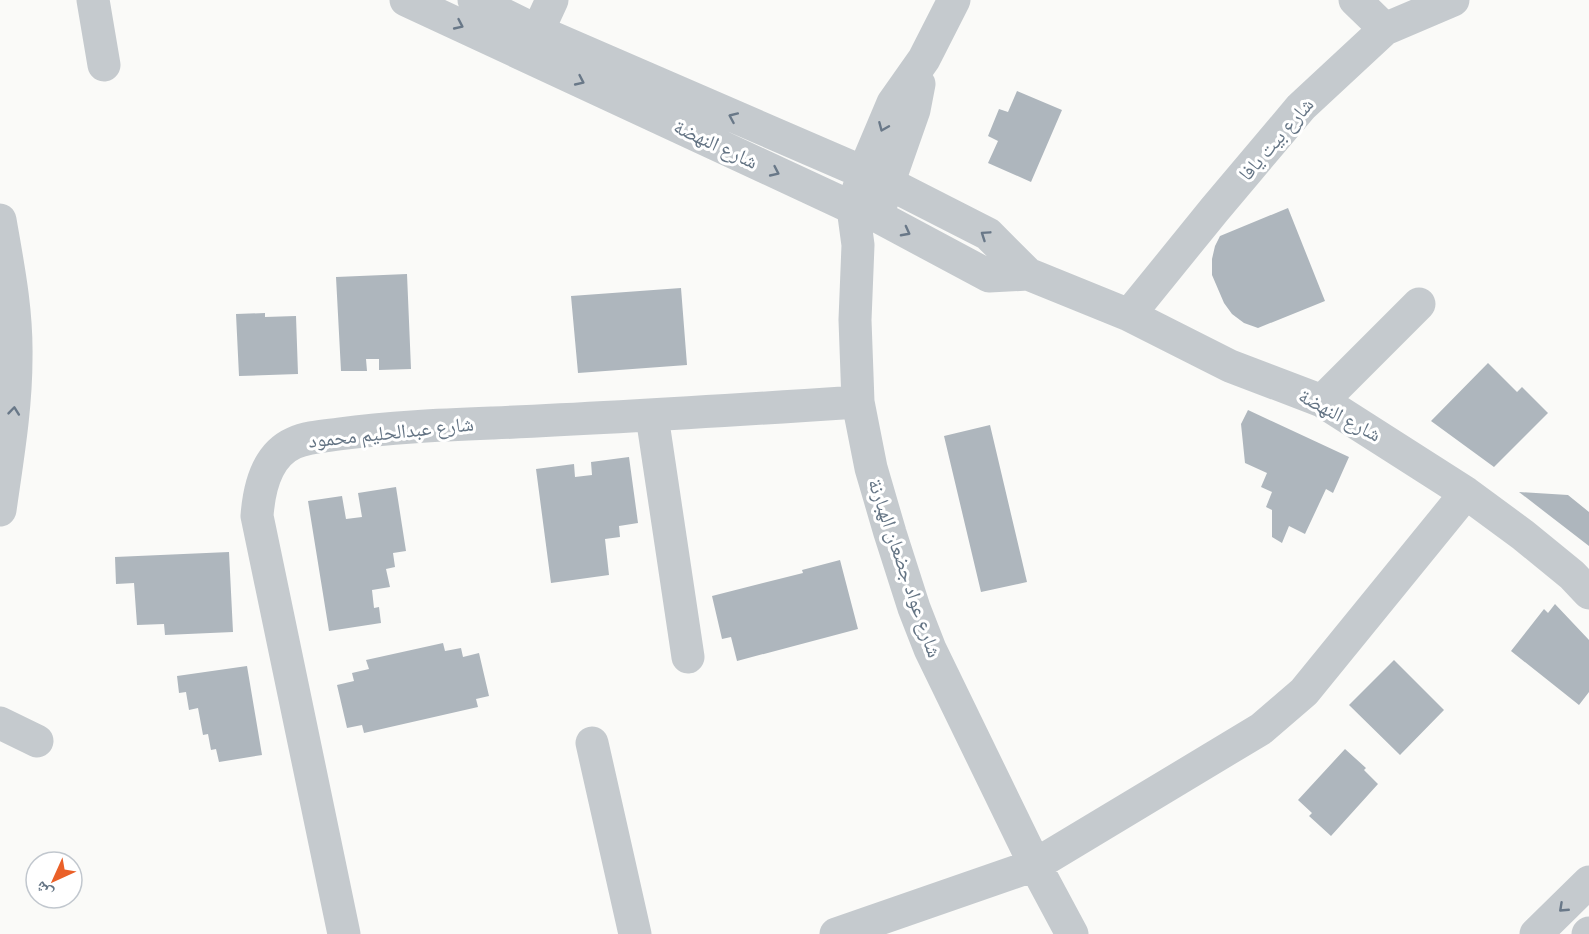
<svg xmlns="http://www.w3.org/2000/svg" width="1589" height="934" font-family="'IBM Plex Sans','Noto Naskh Arabic',sans-serif">
<rect width="100%" height="100%" fill="#fafaf8"/>
<!-- building -->
<path fill="#aeb6bd" d="M1017,91L1062,110L1031,182L988,163L998,141L988,136L999,109L1008,112Z
M1288,208L1325,301L1258,328L1244,323L1232,314L1224,303L1212,275V259L1215,246L1220,236Z
M407,274L411,369L379,370V359H366L367,371H341L336,277Z
M681,288L687,365L578,373L571,296Z
M265,313V317L296,316L298,374L239,376L236,314Z
M1488,363L1517,392L1522,387L1548,413L1494,467L1431,421Z
M1248,410L1349,457L1333,493L1326,489L1305,534L1289,526L1282,543L1272,537V510L1266,507L1272,492L1261,487L1267,473L1245,463L1241,424Z
M990,425L1027,582L981,592L944,436Z
M629,457L638,523L619,526L620,537L605,539L609,575L551,583L536,469L574,464L575,477L592,475L591,462Z
M396,487L406,551L393,553L395,567L386,569L390,587L372,590L374,608L379,607L381,623L329,631L308,501L342,496L346,519L362,517L358,493Z
M1519,492L1568,495L1589,512V546Z
M229,552L233,632L165,635L164,624L137,625L134,583L116,584L115,557Z
M840,560L858,629L737,661L731,637L722,639L712,596L803,573L802,570Z
M1555,604L1589,640V692L1579,705L1511,651L1544,609L1548,613Z
M443,643L445,651L461,648L463,657L479,653L489,696L476,699L478,707L364,733L362,725L347,728L337,685L354,681L352,673L369,669L366,660Z
M1394,660L1444,710L1400,755L1349,705Z
M247,666L262,755L219,762L216,749L211,750L208,734L203,735L198,708L189,710L186,692L179,693L177,676Z
M1345,749L1366,768L1364,770L1378,784L1331,836L1309,816L1312,813L1298,800Z"/>
<g fill="none" stroke-linecap="round" stroke-linejoin="round">
<!-- minor -->
<path stroke="#c5cace" stroke-width="33" d="M93,0L104,65
M406,0L853,208L877,216L989,276L1028,274
M474,0L537,31L888,183L988,234L1028,274L1129,315L1230,366L1322,401L1466,493L1523,535L1572,575L1589,593
M954,0L924,59L893,103L863,174L853,208L858,245L855,320L858,402L871,468L890,533L914,608L930,649L1035,865L1072,934
M1355,0L1385,29
M528,52L552,0
M881,204L914,110L919,84
M0,220C8,266 17,311 16,358C16,409 7,460 0,510
M1129,315L1215,209L1301,107L1385,29L1453,0
M1322,401L1419,304
M652,416L688,657
M0,723L37,741
M592,743L635,934
M344,934L257,516C259,489 267,455 294,443C307,437 324,436 339,434C390,427 442,425 493,423C615,418 736,410 858,402
M836,934L1035,865L1261,729L1304,692L1466,493
M1536,934L1589,882
M1588,934L1589,933"/>
</g>
<!-- one-way arrows -->
<defs><path id="oneway-chevron" d="M-2-3.5L2.5 0L-2 3.5" fill="none" stroke-width="1.6" stroke-linecap="round" stroke-linejoin="round" transform="scale(1.5)"/></defs>
<g stroke="#697888">
<use href="#oneway-chevron" transform="translate(459 25) rotate(25)"/>
<use href="#oneway-chevron" transform="translate(580 81) rotate(25)"/>
<use href="#oneway-chevron" transform="translate(733 117) rotate(-156)"/>
<use href="#oneway-chevron" transform="translate(883 127) rotate(113)"/>
<use href="#oneway-chevron" transform="translate(775 172) rotate(25)"/>
<use href="#oneway-chevron" transform="translate(906 232) rotate(28)"/>
<use href="#oneway-chevron" transform="translate(985 235) rotate(-146)"/>
<use href="#oneway-chevron" transform="translate(14 411) rotate(-84)"/>
<use href="#oneway-chevron" transform="translate(1563 908) rotate(137)"/>
</g>
<g text-anchor="middle" stroke-width="6" stroke-linejoin="round" paint-order="stroke">
<!-- street labels -->
<g font-size="20" fill="#647484" stroke="#fff">
<text transform="translate(1276 139) rotate(-49)" y="7">شارع بيت يافا</text>
<text transform="translate(716 144) rotate(25)" y="7">شارع النهضة</text>
<text transform="translate(1340 415) rotate(28)" y="7">شارع النهضة</text>
<text transform="translate(391 432) rotate(-6)" y="7">شارع عبدالحليم محمود</text>
<text transform="translate(905 568) rotate(71)" y="7">شارع عواد جضعان الهبارنة</text>
</g>
</g>
<!-- north arrow -->
<g transform="translate(54 880) rotate(225)"><circle r="28" fill="#ffffff" stroke="#c1c7ce" stroke-width="1.5"/>
<path d="M0-4.5L10 22L0 15L-10 22Z" fill="#ea6028"/>
<text y="-9" font-size="16" font-weight="bold" text-anchor="middle" fill="#647484">ش</text>
</g>
</svg>
